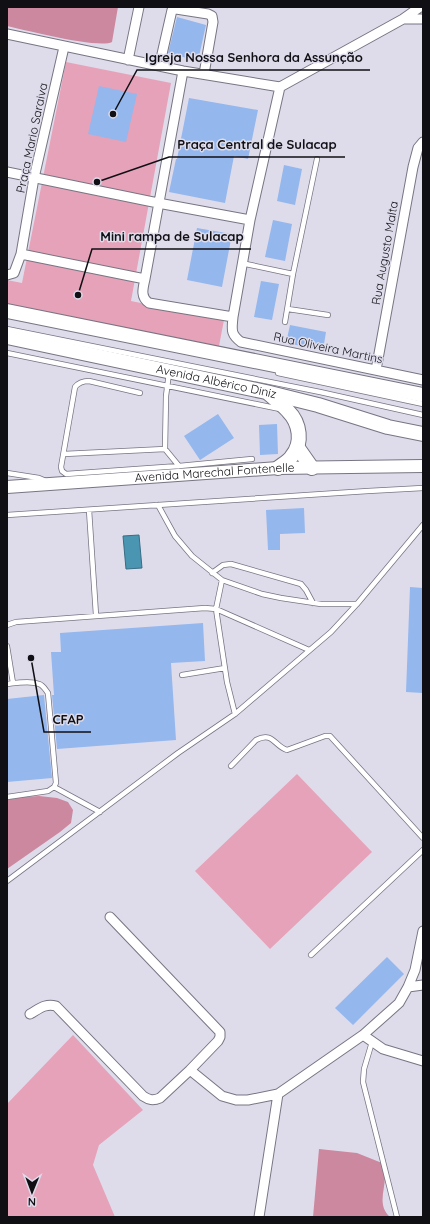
<svg xmlns="http://www.w3.org/2000/svg" width="430" height="1224" font-family="Quicksand,sans-serif">
<rect width="100%" height="100%" fill="#dedceb"/>
<!-- green -->
<path fill="#e6a2b8" d="M66,62L171,83L131,301L224,320L219,346L7,304V280L22,283Z
M297,774L372,852L270,949L195,871Z
M73,1035L143,1110L99,1145L93,1165L115,1217H7V1104Z"/>
<!-- forest -->
<path fill="#cc889f" d="M7,7H118L112,42C99,49 25,30 7,26Z
M39,796L57,798L68,802L73,810L71,823L60,832L7,869V798Z
M319,1149L357,1153L382,1163C383,1167 384,1172 385,1176C385,1191 377,1205 390,1217H313Z"/>
<!-- water -->
<path fill="#4995b2" stroke="#386d83" d="M139,535L142,568L126,569L123,536Z"/>
<!-- building -->
<path fill="#94b7ed" d="M177,17L206,25L198,61L168,53Z
M99,86L137,94L126,142L88,134Z
M189,98L258,110L248,159L234,156L225,203L169,192L176,159H177Z
M284,165L302,169L295,205L277,201Z
M273,220L292,224L285,261L265,257Z
M197,228L232,234L222,287L187,280Z
M261,281L279,284L272,320L254,317Z
M290,325L326,332L323,350L286,343Z
M218,414L234,438L200,460L184,436Z
M277,424L278,454L260,455L259,425Z
M304,508L305,533L280,534V550H268L266,510Z
M410,587L423,588V693L406,692Z
M203,623L205,661L171,663L176,740L57,749L52,695H54L51,652H61L60,633Z
M44,695L52,778L7,782V699Z
M387,957L404,974L353,1025L335,1008Z"/>
<g fill="none" stroke-linecap="round" stroke-linejoin="round">
<!-- lane casing -->
<g stroke="#777582" stroke-width="6">
<path id="lane" d="M241,263L293,274
M288,309L328,315
M285,322L293,274L317,159
M7,329L320,392L423,415
M7,353L280,409
M169,373L166,396L165,449L179,466
M278,373L423,404
M140,393L89,381C83,381 79,382 75,387L61,467L62,471L66,474L179,466L252,459
M64,454L165,449
M7,473L39,478L46,481
M158,505L175,536L192,556L222,580L262,594L281,598L321,604H357
M89,510L96,615
M7,515L368,491L423,488
M212,573L223,565L231,564L301,584L306,590L313,603
M222,580L216,609L227,682L235,714
M7,625L16,622L205,608L216,609L309,650
M7,646L13,683
M182,675L225,668
M7,684C16,683 30,680 39,684C43,685 45,689 48,693L56,783L54,787L48,791L7,797
M231,766L256,740C273,731 274,746 287,750L325,736H330L423,838
M54,787L100,812
M7,881L178,753L235,714L331,632L357,604L423,525
M311,955L423,850
M372,1042L364,1069L363,1082L397,1217"/>
</g>
<!-- street casing -->
<g stroke="#777582" stroke-width="11">
<path id="street" d="M403,19H423
M7,34L183,71L280,87
M162,54L172,10L176,9L208,14L212,16L213,22L204,74
M128,60L139,7
M183,71L145,279C143,288 140,297 149,303L233,317
M280,87L250,220L233,317C232,329 230,334 241,342L423,380
M280,87L403,19L420,7
M7,172L158,203L250,220
M21,254L145,279
M7,275L14,273L21,254L34,178L64,47
M376,370L413,167L418,148L423,142
M110,917L220,1032V1037L218,1041L190,1070
M408,987L423,985
M30,1014C39,1009 45,1003 56,1006L143,1096C149,1100 153,1101 160,1098L190,1070L222,1096L236,1100H248L278,1094L363,1035L399,1003L408,987L415,970L423,931
M363,1035L383,1049L423,1061
M259,1217L278,1094"/>
</g>
<!-- secondary casing -->
<g stroke="#777582" stroke-width="14">
<g id="secondary">
<path id="s1" d="M7,487L278,468L423,466"/>
</g>
</g>
<!-- primary casing -->
<g stroke="#777582" stroke-width="16">
<g id="primary">
<path d="M7,311L423,395"/>
<path id="s2" d="M7,337L266,392L318,405L388,427L423,434"/>
<path d="M269,394C276,400 283,405 288,411C300,423 303,443 292,456C289,461 283,464 278,468"/>
<path d="M298,448L312,468"/>
</g>
</g>
<!-- lane -->
<use href="#lane" stroke="#fff" stroke-width="4.5"/>
<!-- street -->
<use href="#street" stroke="#fff" stroke-width="9"/>
<!-- secondary -->
<use href="#secondary" stroke="#fff" stroke-width="12"/>
<!-- primary -->
<use href="#primary" stroke="#fff" stroke-width="14"/>
</g>
<g text-anchor="middle" stroke-width="3" stroke-linejoin="round" paint-order="stroke">
<!-- street labels -->
<g font-size="12" fill="#0f0f14" stroke="#dedceb">
<text transform="translate(32 138) rotate(-78)" y="4">Praça Mario Saraiva</text>
<text transform="translate(385 253) rotate(-80)" y="4">Rua Augusto Malta</text>
<text transform="translate(328 348) rotate(12)" y="4">Rua Oliveira Martins</text>
<text dy="4" stroke="none"><textPath href="#s2" startOffset="214">Avenida Albérico Diniz</textPath></text>
<text dy="4" stroke="none"><textPath href="#s1" startOffset="208">Avenida Marechal Fontenelle</textPath></text>
</g>
</g>
<!-- callouts -->
<path fill="none" stroke="#0f0f14" stroke-width="1.5" d="M113 114L137 70H370M97 182L169 157H345M78 295L92 249H251M31 658L44 732H91"/>
<g fill="#0f0f14" stroke="#dedceb" stroke-width="1.5">
<circle cx="113" cy="114" r="4"/>
<circle cx="97" cy="182" r="4"/>
<circle cx="78" cy="295" r="4"/>
<circle cx="31" cy="658" r="4"/>
</g>
<g font-size="13" text-anchor="middle" font-weight="bold" fill="#0f0f14" stroke="#dedceb" stroke-width="3" stroke-linejoin="round" paint-order="stroke">
<text x="254" y="62">Igreja Nossa Senhora da Assunção</text>
<text x="257" y="149">Praça Central de Sulacap</text>
<text x="172" y="241">Mini rampa de Sulacap</text>
<text x="68" y="724">CFAP</text>
</g>
<!-- border -->
<rect width="430" height="1224" fill="none" stroke="#0f0f14" stroke-width="16"/>
<!-- north arrow -->
<g transform="translate(32 1192) rotate(181)" stroke="#dedceb" stroke-width="3" paint-order="stroke">
<path d="M0-3L7 15L0 10L-7 15Z" fill="#0f0f14"/>
<text y="-6" font-size="11" font-weight="bold" text-anchor="middle" fill="#0f0f14">N</text>
</g>
</svg>
